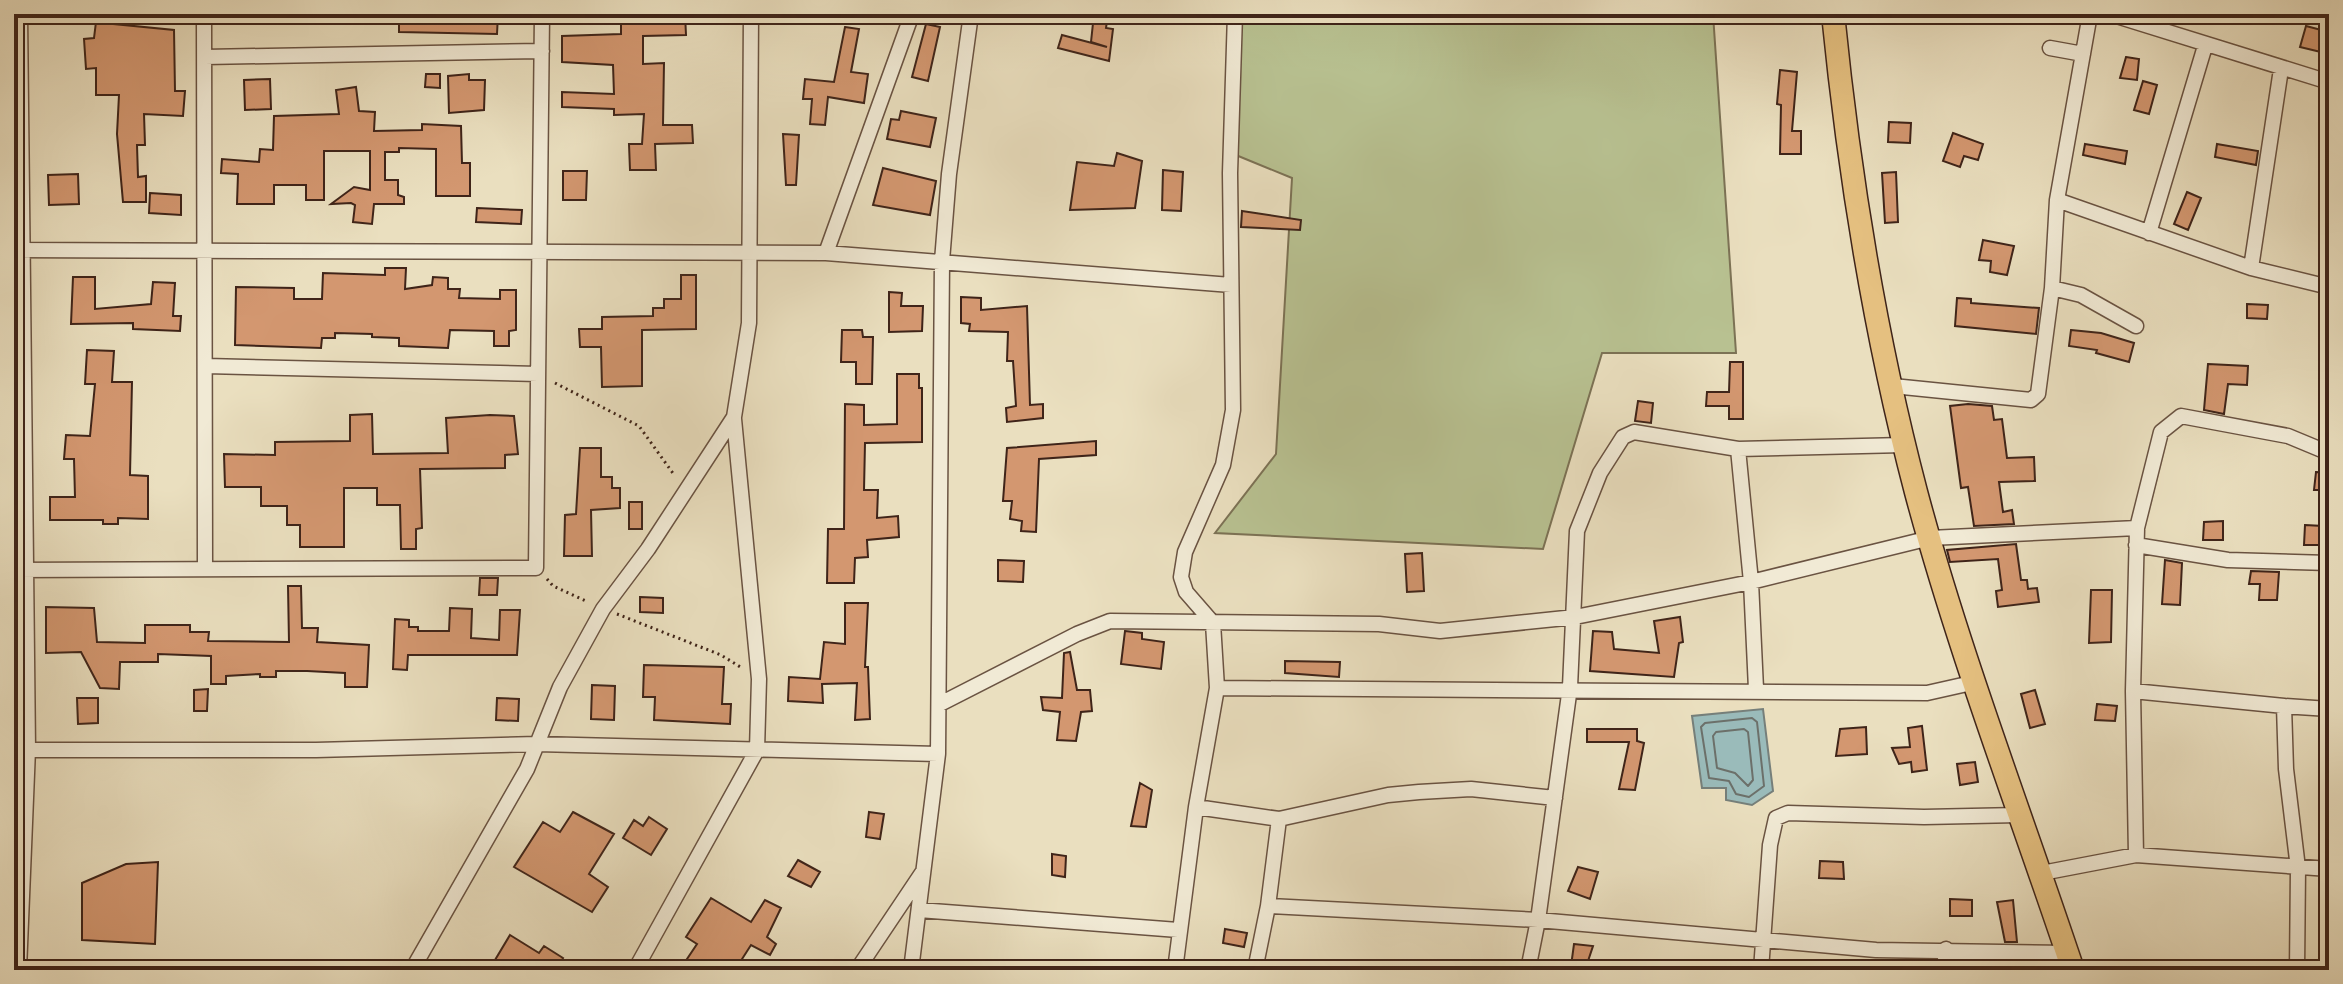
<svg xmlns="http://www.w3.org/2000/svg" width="2343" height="984" font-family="'IM FELL DW Pica',serif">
<rect width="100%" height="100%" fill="#eadfbf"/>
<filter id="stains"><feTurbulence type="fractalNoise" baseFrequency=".0025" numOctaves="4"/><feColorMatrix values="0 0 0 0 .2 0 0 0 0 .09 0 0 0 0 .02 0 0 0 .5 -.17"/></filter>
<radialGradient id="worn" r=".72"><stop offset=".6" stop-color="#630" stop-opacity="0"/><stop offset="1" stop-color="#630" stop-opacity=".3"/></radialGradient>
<!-- green -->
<path fill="#b8c191" stroke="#7c7255" stroke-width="2" d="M1241,14H1713L1736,353H1602L1543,549L1215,533L1276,454L1292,178L1231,153Z"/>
<!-- water -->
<path fill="#9abbba" stroke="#767f7a" stroke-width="2" d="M1763,709L1773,791L1752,805L1726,800V788H1702L1692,716Z"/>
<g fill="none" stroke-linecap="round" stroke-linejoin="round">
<!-- shore -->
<path stroke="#6c706a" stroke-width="2" d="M1752,718L1757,722L1764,786L1749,797L1736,794L1729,781L1709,778L1701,727L1705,723Z
M1744,729L1748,732L1753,780L1748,786L1735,773L1717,768L1713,736L1716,732Z"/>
</g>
<!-- building -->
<path fill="#d39770" stroke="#3f2419" stroke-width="2" d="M97,14H115L114,24L174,30L175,91H185L183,116L144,114L145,145H137L138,177L146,176V202H123L117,134L119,95H96V68L86,69L84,39L94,38Z
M399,14H498L497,34L399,32Z
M644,14H685L686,35L643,36V64L664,63L663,125H692L693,143L655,144L656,170H630L629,144H642L644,114L614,115V109L562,107V92L614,94L613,65L562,62V36L621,34V23H644Z
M1094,14H1108L1106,28L1113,29L1109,61L1058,48L1062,35L1107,47L1091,42Z
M926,24L940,27L928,81L912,77Z
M2306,26L2329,32L2325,53L2300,47Z
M845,27L859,29L851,72L868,74L864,103L828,97L825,125L810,124L812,99H803L805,79L834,82Z
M2126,57L2139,59L2137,80L2120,78Z
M1780,70L1797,72L1792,131H1801V154H1780L1781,105L1777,104Z
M426,74H440V88L425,87Z
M469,74V80H485L484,110L449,113L448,76Z
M270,79L271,109L245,110L244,80Z
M2143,81L2157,85L2149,114L2134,110Z
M356,87L359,111L375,112L374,131L422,130V124L461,126L462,163H470V196H436V149L399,148V152H385V180H398V195L404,197V204H374L372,224L353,222L355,205L351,203L331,204L354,187L370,190V151H324V200H306V185H274V204H237L238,174L221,173L222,159L259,162L260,149L273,150L274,116L339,114L336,90Z
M901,111L936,118L930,147L887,139L891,119L899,120Z
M1889,122L1911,123L1910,143L1888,142Z
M1953,133L1983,144L1978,160L1964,156L1960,167L1943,161Z
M783,134L799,135L796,185H786Z
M2085,144L2127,151L2125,164L2083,155Z
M2217,144L2258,151L2256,165L2215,157Z
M1117,153L1142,161L1135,208L1070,210L1077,162L1114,166Z
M883,168L936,181L930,215L873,205Z
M1163,170L1183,172L1181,211L1162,210Z
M563,171H587L586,200H563Z
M1896,172L1898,222L1885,223L1882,173Z
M78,174L79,204L49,205L48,175Z
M2187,192L2201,198L2188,230L2174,224Z
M150,193L181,195V215L149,213Z
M477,208L522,210L521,224L476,222Z
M1242,211L1301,220L1300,230L1241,227Z
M1983,240L2014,246L2007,275L1990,272L1991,261L1979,260Z
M385,268H406L405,289L432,285L433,277L448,278V289H460L459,298L500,299V290H516V330L509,331V346H494V331L450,330L448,348L399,346V338L372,337V334L335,333V338H322L321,348L235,345L236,287L294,288V299H322L323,273L385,275Z
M681,275H696V329L642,330V386L602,387L601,347H580L579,329H602V317L653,316V308H664V299H681Z
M73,277H95V309L151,304L153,282L175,283L173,316H181L180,331L133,329V323L71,324Z
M889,292L902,293L901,306H923L922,331L889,332Z
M961,297L981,298V310L1027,306L1030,405L1043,404V418L1007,422L1006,408L1016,406L1013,361H1007L1008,332L969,331L970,324L961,323Z
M1957,298L1971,299V303L2039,308L2036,334L1955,326Z
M2247,304L2268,305L2267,319L2247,318Z
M842,330H862L863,337H873L872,384H856V362H841Z
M2071,330L2101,333L2134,343L2129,362L2096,353L2097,350L2069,346Z
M87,350L114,351L112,382H132L130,475L148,476V519L118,518V524H103V520H50V497H75L74,459H64L66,435L90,436L95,384H85Z
M1730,362H1743V419H1729V406H1706L1707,392H1729Z
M2208,364L2248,366L2247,385L2228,384L2224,414L2204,410Z
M897,374H919V388H922V442L865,443L864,490H878L877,518L898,516L899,537L867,540L868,557L855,558L854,583H827L828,529H844L845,404L864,405V425L897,424Z
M1638,401L1653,403L1651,423L1635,421Z
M1968,404L1992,406L1994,420L2002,419L2007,458L2034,457L2035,481L1999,482L2003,512L2012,510L2014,524L1974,526L1968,487L1961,488L1950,406Z
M372,414L373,454L448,453L446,418L490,415L514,416L518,454L505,455V468L420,469L422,528L416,529V549H401L400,505H377V488H344V547H300V525H287V506H261V487H225L224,454L275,455V442L350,441V415Z
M1096,441V455L1039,459L1036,532L1021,531L1022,521L1010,519L1012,501H1003L1007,448Z
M580,448H601V477H612V488H620V508L591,510L592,556H564L565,515L576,514Z
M2316,472L2329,473V490H2314Z
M629,502H642V529H629Z
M2223,521V540H2203L2204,522Z
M2305,525L2323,526L2322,545H2304Z
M2016,544L2021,580H2027L2028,589L2037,588L2039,602L1998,607L1996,591L2002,590L1998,559L1950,562L1947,550Z
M1422,553L1424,591L1407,592L1405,554Z
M998,560L1024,561L1023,582L998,581Z
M2165,560L2182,563L2180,605L2162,604Z
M2251,571L2279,572L2277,600H2259L2260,584H2249Z
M480,578H498L497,595H479Z
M288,586H301L302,628H318L317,642L369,645L367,687H345V673L307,671H276V677H260V674L226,676V684H211V656L158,654V662H120L119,689L100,688L81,652L46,653V607L94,608L97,642L145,643V625H190V632H209L208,641L289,642Z
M2091,590H2112L2111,642L2089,643Z
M640,597L663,598V613L640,612Z
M845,603H868L865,667H868L870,719L855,720L857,683L822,684L823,703L788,701L789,677L820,679L824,642L845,644Z
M450,608L472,609L471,638L499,640L500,610H520L517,655H408L407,670L393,669L395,619L409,620V627H418V631H449Z
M1680,617L1683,642L1679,643L1674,677L1590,671L1593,631L1612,632L1614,649L1659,653L1654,621Z
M1125,631L1142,633V639L1164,642L1161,669L1121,664Z
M1070,652L1077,690H1090L1092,711L1081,712L1076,741L1057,740L1060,712L1043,710L1041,697L1062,698L1064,653Z
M1285,661L1340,662L1339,677L1285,673Z
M644,665L724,667L722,704H731L730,724L654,720L655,697H643Z
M592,685L615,686L614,720L591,719Z
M208,689L207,711H194V690Z
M2035,690L2045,724L2030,728L2021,694Z
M77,698H98V723L78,724Z
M497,698L519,699L518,721L496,720Z
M2097,704L2117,706L2115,721L2095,720Z
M1922,726L1927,770L1912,772L1911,762L1899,764L1892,748L1910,747L1908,728Z
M1866,727L1867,754L1836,756L1840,729Z
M1587,729H1637V741L1644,743L1635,790L1619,789L1629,742H1587Z
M1975,762L1978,782L1960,785L1957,764Z
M1140,783L1152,790L1146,827L1131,826Z
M573,812L614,834L589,874L608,887L592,912L514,867L543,822L560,832Z
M869,812L884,814L880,839L866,837Z
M649,817L667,829L651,855L623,838L634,820L643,826Z
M1052,854L1066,856L1065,877L1052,875Z
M798,860L820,872L811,887L788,876Z
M1820,861L1843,862L1844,879L1819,878Z
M158,862L155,944L82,940V883L126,864Z
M1578,867L1598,872L1590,899L1568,891Z
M711,898L751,922L765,900L781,908L767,937L776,944L770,955L751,945L735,970H691L683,965L697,944L686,937Z
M1950,899L1972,900V916H1950Z
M2013,900L2017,942H2005L1997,902Z
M1225,929L1247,933L1244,947L1223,943Z
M510,935L539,953L544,946L563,958L556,970L534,961L529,970H489Z
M1574,944L1593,946L1586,967L1571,966Z"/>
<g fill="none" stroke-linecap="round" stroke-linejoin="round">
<!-- minor casing -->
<g stroke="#6a5342" stroke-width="17">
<path id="minor" d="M204,14L205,567
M2110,14L2329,82
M2050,48L2083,54
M205,57L542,51
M2057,200L2251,268L2329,287
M2149,233L2205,46
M14,250L826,253L1231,285
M826,253L912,14
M2251,268L2281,69
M2052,288L2081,295L2136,326
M206,366L538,374
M1893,386L2031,400L2038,394L2052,288L2057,200L2090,14
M1738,449L1751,582L1756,689
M2136,545L2228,560L2329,563
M14,570L536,568L542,14
M1217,688L1927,693L1976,682
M2133,691L2284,706
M940,704L1077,634L1110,621L1379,624L1440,631L1575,617L1751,582L1930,538L2137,528
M14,750H316L537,744L938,754
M1196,807L1279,819L1388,795L1419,792L1471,789L1555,798
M2136,855L2133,691L2137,528L2161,432L2181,416L2288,436L2329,453
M2042,873L2136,855L2329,869
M1268,906L1538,920L1876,950L2067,953
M919,910L1178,930
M19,970L28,749L20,14
M412,970L527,769L560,687L603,609L648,549L734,417L749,323L751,14
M635,970L757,750L759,679L734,419
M857,970L922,873
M911,970L938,754L942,261L949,174L971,14
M1175,970L1196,807L1217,688L1213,623L1186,592L1181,577L1185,552L1223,465L1233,410L1230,173L1235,14
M1255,970L1268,906L1279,819
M1528,970L1538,920L1570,687L1577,531L1600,473L1623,437L1634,432L1738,449L1904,445
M1761,970L1770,845L1776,818L1788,813L1924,817L2019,815
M1944,970L1946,949
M2297,970L2298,868L2286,769L2284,706L2329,709"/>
</g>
<!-- trunk casing -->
<g stroke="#3f2419" stroke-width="25">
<path id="trunk" d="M1833,14C1849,174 1875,336 1916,492C1959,653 2020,811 2073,970"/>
</g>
<!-- path -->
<path stroke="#3f2419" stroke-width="3" stroke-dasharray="2 4" stroke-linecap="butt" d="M555,383L639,426L675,476
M547,579L553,586L588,602
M617,614L721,655L742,668"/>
<!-- minor -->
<use href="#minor" stroke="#f1ead5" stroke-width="14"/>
<!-- trunk -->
<use href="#trunk" stroke="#e5c080" stroke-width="22"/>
</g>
<!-- margin -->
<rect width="2343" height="984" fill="none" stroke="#eadfbf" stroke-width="48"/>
<rect x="16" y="16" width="2311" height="952" fill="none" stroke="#3f2419" stroke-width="4"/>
<rect x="24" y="24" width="2295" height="936" fill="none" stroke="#3f2419" stroke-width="2"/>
<rect width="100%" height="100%" filter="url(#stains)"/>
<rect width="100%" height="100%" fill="url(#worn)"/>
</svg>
